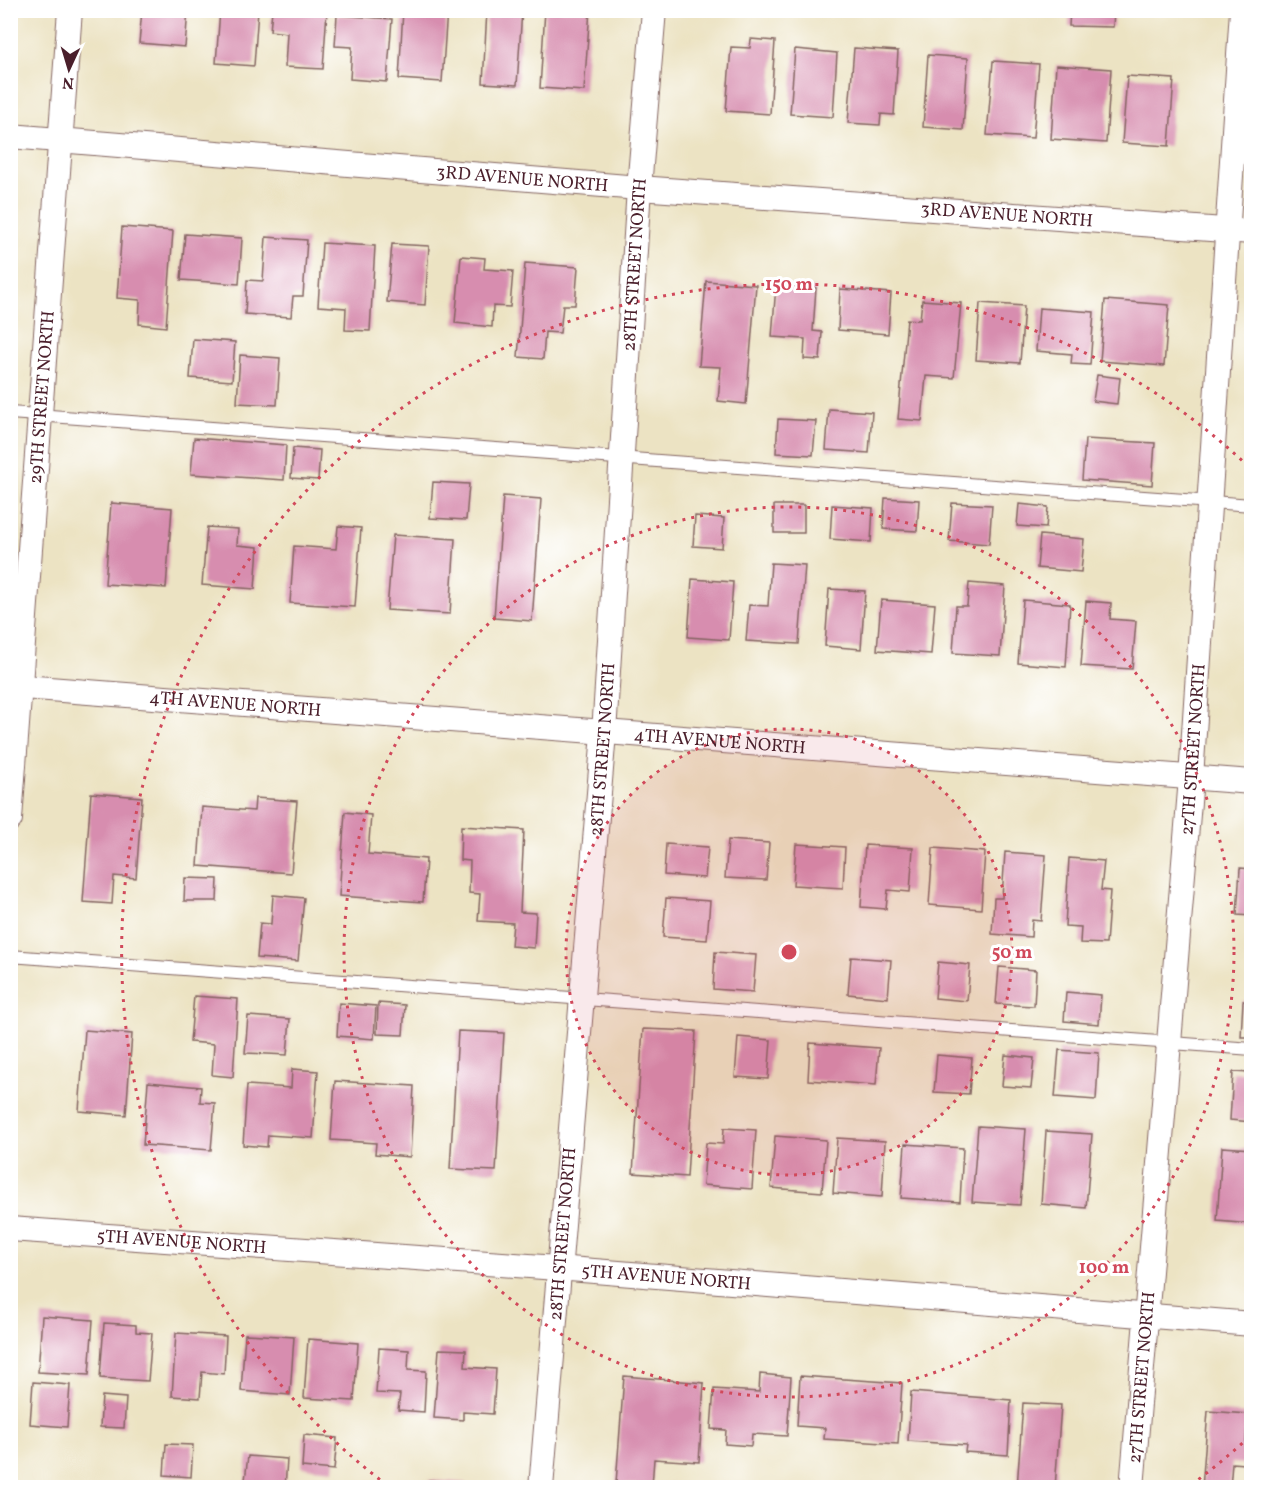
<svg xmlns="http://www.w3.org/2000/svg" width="1262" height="1498" font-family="Vollkorn,serif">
<rect width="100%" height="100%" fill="#fff"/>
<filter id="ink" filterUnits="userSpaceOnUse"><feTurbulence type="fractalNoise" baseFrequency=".0167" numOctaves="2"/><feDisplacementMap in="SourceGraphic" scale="12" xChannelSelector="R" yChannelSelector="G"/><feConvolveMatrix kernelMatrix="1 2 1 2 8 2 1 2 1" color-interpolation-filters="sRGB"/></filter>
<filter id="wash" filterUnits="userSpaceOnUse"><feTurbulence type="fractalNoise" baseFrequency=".008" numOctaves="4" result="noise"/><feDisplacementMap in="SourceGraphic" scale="24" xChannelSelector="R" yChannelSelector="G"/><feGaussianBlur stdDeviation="1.35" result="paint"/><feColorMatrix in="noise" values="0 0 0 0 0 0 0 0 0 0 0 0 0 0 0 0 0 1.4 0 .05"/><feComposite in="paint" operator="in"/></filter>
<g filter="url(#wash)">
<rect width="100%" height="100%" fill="#ece3c3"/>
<g id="blocks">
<!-- building -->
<path fill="#d78daf" d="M142,10H188L185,47L139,43Z
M220,10H258L254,66L216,63Z
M272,10H327L323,69L285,67L287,33L270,31Z
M403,10H447L442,82L399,79Z
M487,10H522L517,85L483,83Z
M545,10H590L584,91L540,88Z
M882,10H916L915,17L882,15Z
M1070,10H1114L1113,27L1069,26Z
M337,15L392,19L387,82L350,79L352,47L335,46Z
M751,39L775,41L770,114L726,111L731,47L750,48Z
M854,48L898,51L894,115L881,114L880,125L848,123Z
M795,49L837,53L833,117L790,114Z
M928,55L968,58L963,130L923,127Z
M993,61L1039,64L1033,138L987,135Z
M1056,65L1111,69L1106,143L1051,139Z
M1127,76L1174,79L1169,146L1122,143Z
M122,227L173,231L166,327L139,324L140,300L117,298Z
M185,234L242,238L239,284L181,280Z
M266,237L307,240L303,296H293L291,317L245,314L247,280L263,281Z
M322,243L375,246L370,331L345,330L346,308L318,306Z
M392,244L429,246L425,305L387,302Z
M461,256L485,258L484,269L513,271L510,307L493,306L492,327L455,323Z
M525,263L578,267L575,305H563L560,333L545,332L543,359L518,357Z
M706,281L756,285L746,404L718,401L721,367L699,366Z
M776,285L816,288L813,331L822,332L820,360L804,359L805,339L772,337Z
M840,289L891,293L888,334L838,330Z
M922,300L961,303L954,378L926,376L922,421L898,419L907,319L920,320Z
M1105,300L1169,305L1164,366L1100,361Z
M980,303L1024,306L1020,363L976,360Z
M1039,308L1094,312L1090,365L1071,364L1072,354L1036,351Z
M193,339L235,342L232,381L190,378Z
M240,355L280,358L277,405L237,403Z
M1097,375L1120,378L1117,404L1093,401Z
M829,409L872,412L869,453L826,450Z
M778,419L816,421L813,455L776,453Z
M194,438L286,445L284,480L191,474Z
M1085,439L1155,443L1152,485L1082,480Z
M293,448L320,450L318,480L291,478Z
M433,482L469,484L466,520L430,518Z
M503,496L541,499L532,621L494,618Z
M885,498L919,500L917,531L883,529Z
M111,503L172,508L166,588L105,584Z
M952,503L992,505L989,544L949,541Z
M1019,504L1048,507L1046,528L1017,526Z
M774,505H804V533H774Z
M832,505L873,508L871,542L830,539Z
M695,516L724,518L722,548L693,546Z
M338,526L361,528L355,607L290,603L294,546L336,549Z
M207,527L238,529L237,545L258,547L255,589L202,585Z
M393,535L455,539L450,614L387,610Z
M1040,535L1084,539L1081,572L1037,568Z
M771,563L805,565L799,644L746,641L749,605L768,606Z
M692,579L733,582L729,640L688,637Z
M969,583L1005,586L1000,656L953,653L956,606H967Z
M829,589L865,591L861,649L825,646Z
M881,600L935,604L931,654L877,650Z
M1023,600L1070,604L1066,667L1018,663Z
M1086,601L1111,603L1110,619L1136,621L1132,669L1081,666Z
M91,793L142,797L136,878L114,876L112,904L83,902Z
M255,798L297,801L291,873L198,866L202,807L254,811Z
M345,812L371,815L368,854L426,859L423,902L339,896Z
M461,826L524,830L520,912L536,913L534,948L511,946L513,923L478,921L480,894L469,893L470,861L460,860Z
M728,840L769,843L766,880L725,878Z
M666,844L708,847L705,878L664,875Z
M796,844L845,847L843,888L793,885Z
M865,845L913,848L910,892L888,890L886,909L861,907Z
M933,848L985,852L981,909L929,905Z
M1005,852L1046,855L1041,921L1032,920L1031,937L992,934L994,898H1002Z
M1069,858L1104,861L1101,890L1110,891L1106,944L1080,943L1081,927L1065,926Z
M1240,868L1252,869V916L1237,915Z
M185,878L218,879L217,901H184Z
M273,895L304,898L298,961L257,958L260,923L271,924Z
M666,898L710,901L707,940L663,937Z
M715,952L756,955L753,992L713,989Z
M851,957L891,960L888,998L848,994Z
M938,962L970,965L967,1001L935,998Z
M999,967L1036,970L1034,1006L996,1004Z
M1066,992L1101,995L1099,1024L1064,1021Z
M194,996L238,999L233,1077L212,1075L214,1044L190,1042Z
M1243,1001H1252V1037H1241Z
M339,1003L376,1006L374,1039L337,1036Z
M378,1003L405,1005L403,1035L377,1034Z
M248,1016L290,1019L287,1055L245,1053Z
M643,1029L696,1031L687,1177L633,1173Z
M85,1030L132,1034L126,1115L79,1111Z
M458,1031L504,1033L496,1171L450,1169Z
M738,1037L771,1040L768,1079L735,1077Z
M810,1043L879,1048L876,1085L808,1080Z
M1059,1050L1099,1053L1096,1100L1055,1097Z
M937,1055L972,1058L969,1094L934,1092Z
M1005,1055L1034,1058L1031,1088L1002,1086Z
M292,1069L318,1071L313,1138L268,1135L267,1147L243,1145L247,1085L291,1088Z
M1233,1072L1252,1073V1122L1230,1120Z
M335,1081L414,1086L410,1157L375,1154L376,1143L331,1140Z
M148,1082L201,1087L200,1102L215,1103L211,1150L143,1145Z
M978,1126L1026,1129L1020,1205L972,1202Z
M724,1128L756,1130L752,1189L703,1185L706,1143L723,1144Z
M1046,1131L1092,1134L1086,1208L1041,1204Z
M775,1136L826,1140L822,1192L771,1188Z
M837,1138L885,1141L882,1197L833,1193Z
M905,1144L963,1148L960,1202L901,1198Z
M1222,1147L1252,1149V1224L1217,1221Z
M42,1316L93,1320L89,1375L38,1372Z
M104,1323L136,1325V1332L152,1333L148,1381L100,1378Z
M176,1333L226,1336L224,1374L202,1372L200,1398L172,1396Z
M245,1334L294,1337L290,1395L241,1391Z
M308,1339L358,1343L354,1401L304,1398Z
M379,1348L409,1350L408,1370L426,1371L424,1412L398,1410L400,1394L376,1393Z
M439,1349L466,1350L465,1367L496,1369L493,1414L463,1412V1420L434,1418Z
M760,1374L791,1377L787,1436L752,1434L751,1446L725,1444L726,1430L711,1429L714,1389L759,1392Z
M624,1376L704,1383L699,1462L654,1459L652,1486L616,1483Z
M800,1376L902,1383L898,1444L824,1439L825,1428L797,1426Z
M33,1382L70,1385L67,1427L30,1424Z
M911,1392L1011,1400L1008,1455L965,1452L966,1445L908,1441Z
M102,1396L126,1398L124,1428L100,1427Z
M1023,1403L1061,1405L1055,1488H1017Z
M1208,1411L1248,1414L1244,1464L1232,1463L1230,1488H1202Z
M304,1435L337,1438L334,1470L302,1467Z
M166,1444L193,1445L191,1477L164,1475Z
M248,1456L287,1459L285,1488H244Z
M429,1480L466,1483V1488H428Z"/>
</g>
</g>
<g filter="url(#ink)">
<use href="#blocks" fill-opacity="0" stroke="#836460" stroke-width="1.5"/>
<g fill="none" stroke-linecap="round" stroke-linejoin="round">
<!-- service casing -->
<g stroke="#836460" stroke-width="14">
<path id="service" d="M10,413L1252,505
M10,956L1252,1049"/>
</g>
<!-- minor casing -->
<g stroke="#836460" stroke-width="26">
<g id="minor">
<path id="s1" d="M10,136L639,188L1252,232"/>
<path id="s2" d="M10,686L1252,782"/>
<path id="s3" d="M10,819L70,10"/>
<path id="s4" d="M10,1229L557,1268L1252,1324"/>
<path id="s5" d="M541,1488L604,733L639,188L654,10"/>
<path id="s6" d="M1132,1488L1191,778L1242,10"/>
</g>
</g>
<!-- service -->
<use href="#service" stroke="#fff" stroke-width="12"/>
<!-- minor -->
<use href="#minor" stroke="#fff" stroke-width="24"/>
</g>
</g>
<!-- distance rings -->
<circle cx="789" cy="952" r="223" fill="#d1495b" fill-opacity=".12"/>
<g fill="none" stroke="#d1495b" stroke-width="3" stroke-dasharray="3 6">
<circle cx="789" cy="952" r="223"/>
<circle cx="789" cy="952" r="445"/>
<path d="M1249 1437A668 668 0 0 1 1191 1485M387 1485A668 668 0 1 1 1249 467"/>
</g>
<g text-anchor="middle" stroke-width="6" stroke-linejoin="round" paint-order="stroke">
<!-- street labels -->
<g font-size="18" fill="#4a1f2b" stroke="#fff">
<text dy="6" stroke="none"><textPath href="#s1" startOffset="514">3RD AVENUE NORTH</textPath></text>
<text dy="6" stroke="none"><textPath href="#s1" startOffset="1000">3RD AVENUE NORTH</textPath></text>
<text dy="6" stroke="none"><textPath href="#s5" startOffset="1227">28TH STREET NORTH</textPath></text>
<text dy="6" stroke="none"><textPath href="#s3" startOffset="423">29TH STREET NORTH</textPath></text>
<text dy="6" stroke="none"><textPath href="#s2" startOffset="226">4TH AVENUE NORTH</textPath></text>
<text dy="6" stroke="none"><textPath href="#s2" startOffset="712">4TH AVENUE NORTH</textPath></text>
<text dy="6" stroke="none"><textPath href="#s5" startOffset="741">28TH STREET NORTH</textPath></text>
<text dy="6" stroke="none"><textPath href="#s6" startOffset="741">27TH STREET NORTH</textPath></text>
<text dy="6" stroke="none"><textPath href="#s5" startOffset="255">28TH STREET NORTH</textPath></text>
<text dy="6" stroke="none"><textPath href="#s4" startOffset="172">5TH AVENUE NORTH</textPath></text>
<text dy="6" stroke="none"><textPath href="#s4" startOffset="658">5TH AVENUE NORTH</textPath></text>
<text dy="6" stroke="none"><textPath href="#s6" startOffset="111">27TH STREET NORTH</textPath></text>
</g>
</g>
<circle cx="789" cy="952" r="9" fill="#d1495b" stroke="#fff" stroke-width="3"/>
<g font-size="18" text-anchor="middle" font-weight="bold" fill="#d1495b" stroke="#fff" stroke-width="6" stroke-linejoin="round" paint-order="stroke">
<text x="789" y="290">150 m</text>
<text x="1012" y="958">50 m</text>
<text x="1104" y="1273">100 m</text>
</g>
<!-- margin -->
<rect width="1262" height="1498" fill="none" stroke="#fff" stroke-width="36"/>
<!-- north arrow -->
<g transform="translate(69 69) rotate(184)" stroke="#ffffff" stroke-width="4.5" paint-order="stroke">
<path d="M0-4.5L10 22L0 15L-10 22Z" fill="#4a1f2b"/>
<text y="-9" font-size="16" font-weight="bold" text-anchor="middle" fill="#4a1f2b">N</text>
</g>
</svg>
